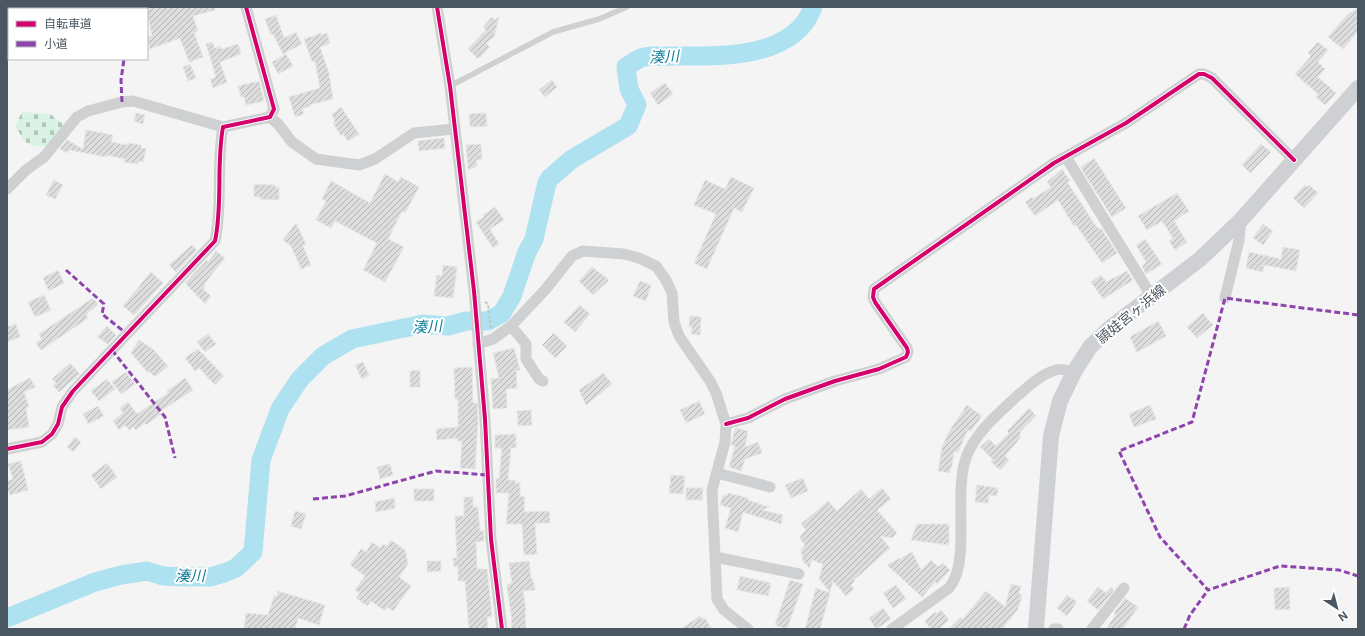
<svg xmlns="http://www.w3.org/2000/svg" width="1365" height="636" font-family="Inter,'Noto Sans JP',sans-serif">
<defs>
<pattern id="cemetery-stones" width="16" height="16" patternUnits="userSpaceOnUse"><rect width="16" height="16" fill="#d9f2e3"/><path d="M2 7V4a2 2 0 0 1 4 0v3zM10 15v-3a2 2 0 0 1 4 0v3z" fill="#b2c7bb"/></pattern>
<pattern id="building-hatch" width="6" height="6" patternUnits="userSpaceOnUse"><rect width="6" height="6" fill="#ddddde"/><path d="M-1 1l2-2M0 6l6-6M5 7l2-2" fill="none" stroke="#b5b6b7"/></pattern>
</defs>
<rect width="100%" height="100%" fill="#f4f4f4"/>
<!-- cemetery -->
<path fill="url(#cemetery-stones)" d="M22,112L50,114L65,125L48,146C26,148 26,143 15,126Z"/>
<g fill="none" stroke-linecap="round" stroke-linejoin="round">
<!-- river -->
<path stroke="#aee2f0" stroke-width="19" d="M7,618L95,582L121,575L147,571L163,576L187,577H210L224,573L236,568L253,552L261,460L280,409L300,379L323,356L352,339L423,324L448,326L466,321H488L502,313L512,296L527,252L534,239L547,183L550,178L572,159L628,126L637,105L629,89L626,67C632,63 638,58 645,57C653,55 664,57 672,56C718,56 794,60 813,7"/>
</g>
<!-- building -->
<path fill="url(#building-hatch)" stroke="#e5e6e7" d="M146,7H215V10L193,16L198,31L194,33L203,57L189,62L180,38L150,49L147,37L152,36Z
M1358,8V31L1343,49L1328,37L1347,15Z
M276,15L284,38L296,32L302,44L283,54L273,34L271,35L265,19Z
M492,17L495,20L499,17L494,37L486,43L490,47L478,59L468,49L486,30L483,27Z
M322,33V35L327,33L330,43L320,47L329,73L333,99L309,105L310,106L302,109L304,114L295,117L289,97L320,88L315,61L312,62L304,39Z
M212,42L215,48L220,46L221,49L238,44L241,54L220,62L227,82L213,88L210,79L216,77L206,44Z
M1318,42L1328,50L1318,62L1325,69L1318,77L1336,93L1325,105L1316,97L1318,94L1295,74L1311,56L1308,53Z
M286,54L293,66L278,74L272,62Z
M190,64L196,78L188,81L183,67Z
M552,80L557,87L545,97L539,90Z
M259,81L264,101L246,105L244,97H241L238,86Z
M665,83L673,94L658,105L650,93Z
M341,107L359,134L348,141L343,134L341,136L333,123L335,122L332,114Z
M136,113L145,115L143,124L134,121Z
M486,113L487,126L470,127L469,114Z
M86,130L113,135L111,142L127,145L128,143L141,145V148L146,149L143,162L138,161V164L124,162L125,159L107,155V157L69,150L67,153L60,149L67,140L83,149Z
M444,138L445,148L419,151L418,141Z
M481,144L482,160H476L477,166L468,170L466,145Z
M1261,144L1271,152L1250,173L1242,165Z
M1094,158L1126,208L1112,217L1082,170L1081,167Z
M1062,169L1070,181L1067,182L1083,206L1095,225L1099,229L1101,228L1117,253L1102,263L1076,225L1074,226L1058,200L1035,216L1025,202L1032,197L1033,199L1051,187L1047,182Z
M385,174L398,182L401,177L419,187L405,213L402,211L388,239L404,247L385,282L363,270L377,243L335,221L331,228L316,220L326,201L322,199L331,181L370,203Z
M731,177L754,188L742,212L734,208L707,269L694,263L716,214L694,205L705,180L725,189Z
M54,180L63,185L55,199L46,195Z
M254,184L275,185V187H279V200L260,199V197H254Z
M1305,185L1307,187L1309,185L1318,193L1304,208L1293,198Z
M1177,193L1189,211L1174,221L1187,242L1175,250L1169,241L1173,238L1162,221L1147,230L1138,216Z
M495,207L504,220L490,229L499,244L493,248L476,222L484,217L483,215Z
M296,223L306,244L303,246L311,265L301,269L291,246L283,240Z
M1263,224L1273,231L1263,245L1253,238Z
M1145,239L1162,264L1146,274L1142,267L1146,262L1136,245Z
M192,245L197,250L176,272L169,265Z
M1283,247L1300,250L1296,271L1264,265L1263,272L1246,268L1249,252L1281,259Z
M216,251L225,258L204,284L205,285L203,289L211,296L205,304L185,283L207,260L208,262Z
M443,265L457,267L453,298L434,296L437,275L442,276Z
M592,267L609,280L593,295L579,281Z
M58,270L64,283L49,291L43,278Z
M1127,271L1133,280L1103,299L1091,282L1101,275L1106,282Z
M151,272L163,283L134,315L123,306Z
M640,281L651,285L646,301L633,296Z
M44,295L51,310L35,317L28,302Z
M93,298L98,304L86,315L88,318L41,350L36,343L42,339L39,334Z
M580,305L590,314L575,332L564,322Z
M1203,313L1213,325L1197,338L1187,327Z
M690,316L701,317L700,335L691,334L692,327H689Z
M1158,321L1166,336L1137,352L1130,337Z
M16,324L20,337L7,342V327Z
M107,326L116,335L108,344L97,337Z
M554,333L567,346L555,358L542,345Z
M208,334L216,344L205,352L197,342Z
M139,340L153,349L168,366L155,377L150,372L148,373L131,353Z
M514,348L520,370L516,371L517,388L506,389L507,408L493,409L491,379L499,378L493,353Z
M198,349L224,376L215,385L199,368L195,371L185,358Z
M363,362L369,375L362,379L355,365Z
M70,363L80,374L59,392L53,386L56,383L52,379Z
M472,367L473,403H477L478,421L475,469L460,468L462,441H457V438L437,440L436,429L458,427V399H455L454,368Z
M420,370V387H410V371Z
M126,372L135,384L121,394L112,382Z
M603,373L612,384L586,405L579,390Z
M30,378L35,387L24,392L29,407L26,408L29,427L7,430V390Z
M185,378L193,390L159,412L161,414L146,425L145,423L136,430L133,427L129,430L125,425L119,430L113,421L123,413L120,408L128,402L137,414L168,393L167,391Z
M107,379L115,389L99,401L91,391Z
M699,401L705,414L686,423L680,410Z
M967,405L982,416L971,431L968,430L958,452H954L952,465L949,473L938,471L942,447L950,430Z
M1150,405L1156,419L1134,427L1129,414Z
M98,406L104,416L88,424L83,414Z
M1029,408L1036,416L1020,432L1021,433L1019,435L1021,437L1005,456L1009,460L1000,470L991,462L993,460L980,447L989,439L996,446L1009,433L1007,431Z
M531,410L532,425L518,426L517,411Z
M736,428L748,431L745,447L758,442L762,453L745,459L741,471L729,467L735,446L731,445L735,429Z
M516,434V448H511L508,480H515V483H520V496L525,497L524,512L549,511L550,523H535L537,554L524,555L522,524H506L509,493H496V479H499L502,448H495V435Z
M75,437L81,442L73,452L67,447Z
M21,461L28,490L10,495L9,492H7V481L13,479L8,464Z
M107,463L117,477L101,489L91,475Z
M390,464L393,475L380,479L377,467Z
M671,475L685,476L683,494L669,493Z
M803,478L808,491L791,498L785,485Z
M977,485L998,488L997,496L989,495L988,503L975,502Z
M686,488H703L702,500H686Z
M882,488L891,499L877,510L897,533L892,538L880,536L890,548L854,580L855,581L851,585L854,589L846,596L833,581L830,592L819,579L823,564L812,560L809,568L803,561L801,549L805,545L800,539V536L806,530L801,524L828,501L837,511L861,489L869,499Z
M414,489H434V501H414Z
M728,493L748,498V500L769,507L762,510L783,515L781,524L743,512L738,532L725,528L731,508L720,505L723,495L727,496Z
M464,497H473V507H478L480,531H484V541L476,542L477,569H487L492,616L487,617L488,629H469L465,581H458V566L454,567L453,558H457L455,516H464Z
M394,498L395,508L376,512L375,502Z
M295,511L306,514L301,529L291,526Z
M917,524H949V545L911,540Z
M391,540L405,550L408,564L399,577L411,586L393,611L387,607L385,611L371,601L367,606L356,598L360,593L355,590L365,576L350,565L361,549L366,552L372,542L380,548L383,544L387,546Z
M912,552L921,570L931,560L938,567L943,563L950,570L937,584L935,582L922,597L887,565L900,558L902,560L903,557Z
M427,561H441V571L427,572Z
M529,561L531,579H533L535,590L523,591L526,610H525L526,629H512L511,620H512L507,586L508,584L512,583L509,563Z
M740,576L771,583L768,596L737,590Z
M790,580L803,584L787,629L775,625Z
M1011,584L1021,586L1019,594L1022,595L1018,609L1002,629H949L961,617L963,619L986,591L1005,607Z
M896,585L906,599L893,608L883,593Z
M1098,587L1106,593L1111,587L1114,590L1098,610L1087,601Z
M1289,587L1290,609L1275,610L1274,588Z
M816,588L830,593L820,629H805Z
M278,591L325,605L319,625L298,618L295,629H244L246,613L268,615L274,596H277Z
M1067,595L1077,602L1067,616L1057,608Z
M1125,598L1138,607L1123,629H1106L1116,614L1114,613Z
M883,608L891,619L876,629L869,618Z
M941,610L949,620L938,629H931L925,622L926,620L935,612L936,614Z
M700,616L702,619L704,617L712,629H681Z"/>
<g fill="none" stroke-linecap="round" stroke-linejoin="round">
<!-- path -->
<path stroke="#bcc7c4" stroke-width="2" stroke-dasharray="3 2" stroke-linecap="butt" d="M485,302L488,304L491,328"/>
<!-- lane -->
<path stroke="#ced0d2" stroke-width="5.5" d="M450,86L553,32L599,19L627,7"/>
<!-- street -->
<path stroke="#ced0d2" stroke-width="11" d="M437,7L450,86L474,291L485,419L491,539L502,629
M270,117L278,124L292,142L316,159L359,165L375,159L414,133L454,129
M1066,157L1152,297
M7,189L26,170L44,157L77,117L88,111L122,102L133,101L223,127
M1225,298L1239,240L1241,220
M511,326L526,344V359L539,379L543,381
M478,344L493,339L511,326L545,290L572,256L583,251L624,254L639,258L656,266L666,280L672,293L674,322L679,336L710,381L716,393L726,424L725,442L712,490L717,599L724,610L748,629
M726,424L748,418L785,399L835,381L879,369L906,357L908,352L907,348L875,302L873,297L874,289L1054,163L1126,123L1199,74H1204L1212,78L1294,160
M7,449L42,442L52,434L58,424L62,407L73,391L215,241C223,204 216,165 223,127L270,117L274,109L246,7
M717,473L770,487
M715,557L799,574
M892,629L949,588C972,561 952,492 967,455C977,431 998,414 1016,397C1028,387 1041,374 1056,370C1061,368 1069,371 1074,372
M1054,629H1058
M1092,629L1124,588"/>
<!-- secondary -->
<path stroke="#ced0d4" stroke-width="16" d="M1036,629L1051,436L1060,401L1074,372L1090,347L1111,327L1199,260L1241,220L1358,88"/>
<!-- quiet -->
<path stroke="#8e44ad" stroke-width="3" stroke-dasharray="6 3" stroke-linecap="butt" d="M116,9L121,7
M122,102L121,80L124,59
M66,270L104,304L102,314L127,334
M1358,315L1225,298L1192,422L1119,451L1160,537L1208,590L1280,566L1339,570L1358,576
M112,350L165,417L175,458
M313,499L345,496L436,471L487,475
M1184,629L1190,615L1208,590"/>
<!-- cycleway casing -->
<g stroke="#fff" stroke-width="6">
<path id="cycleway" d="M437,7L450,86L474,291L485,419L491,539L502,629
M726,424L748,418L785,399L835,381L879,369L906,357L908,352L907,348L875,302L873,297L874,289L1054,163L1126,123L1199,74H1204L1212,78L1294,160
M7,449L42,442L52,434L58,424L62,407L73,391L215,241C223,204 216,165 223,127L270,117L274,109L246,7"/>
</g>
<!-- cycleway -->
<use href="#cycleway" stroke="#d6006c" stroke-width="4"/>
</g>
<g text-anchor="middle" stroke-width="4" stroke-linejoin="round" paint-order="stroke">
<!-- street labels -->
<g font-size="14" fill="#4a5661" stroke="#fff">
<text transform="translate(1131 314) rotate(-39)" y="5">頴娃宮ヶ浜線</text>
</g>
<!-- water labels -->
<g font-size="15" font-style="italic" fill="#0c7c9b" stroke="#fff">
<text transform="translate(664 57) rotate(-3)" y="5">湊川</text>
<text transform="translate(427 327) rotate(-3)" y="5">湊川</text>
<text x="190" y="581">湊川</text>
</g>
</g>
<!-- border -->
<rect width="1365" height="636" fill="none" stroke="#4a5661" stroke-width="16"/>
<!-- legend -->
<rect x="8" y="8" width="140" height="52" fill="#ffffff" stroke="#b7bbc0"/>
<rect x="16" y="21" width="20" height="6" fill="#d6006c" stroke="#b7bbc0"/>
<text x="44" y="28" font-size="12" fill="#4a5661">自転車道</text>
<rect x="16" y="41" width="20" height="6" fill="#8e44ad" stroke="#b7bbc0"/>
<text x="44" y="48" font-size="12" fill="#4a5661">小道</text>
<!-- north arrow -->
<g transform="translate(1337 608) rotate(144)" stroke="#ffffff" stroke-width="3" paint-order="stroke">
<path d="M0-3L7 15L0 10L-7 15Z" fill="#4a5661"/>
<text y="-6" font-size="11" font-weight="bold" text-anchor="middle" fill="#4a5661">N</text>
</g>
</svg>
